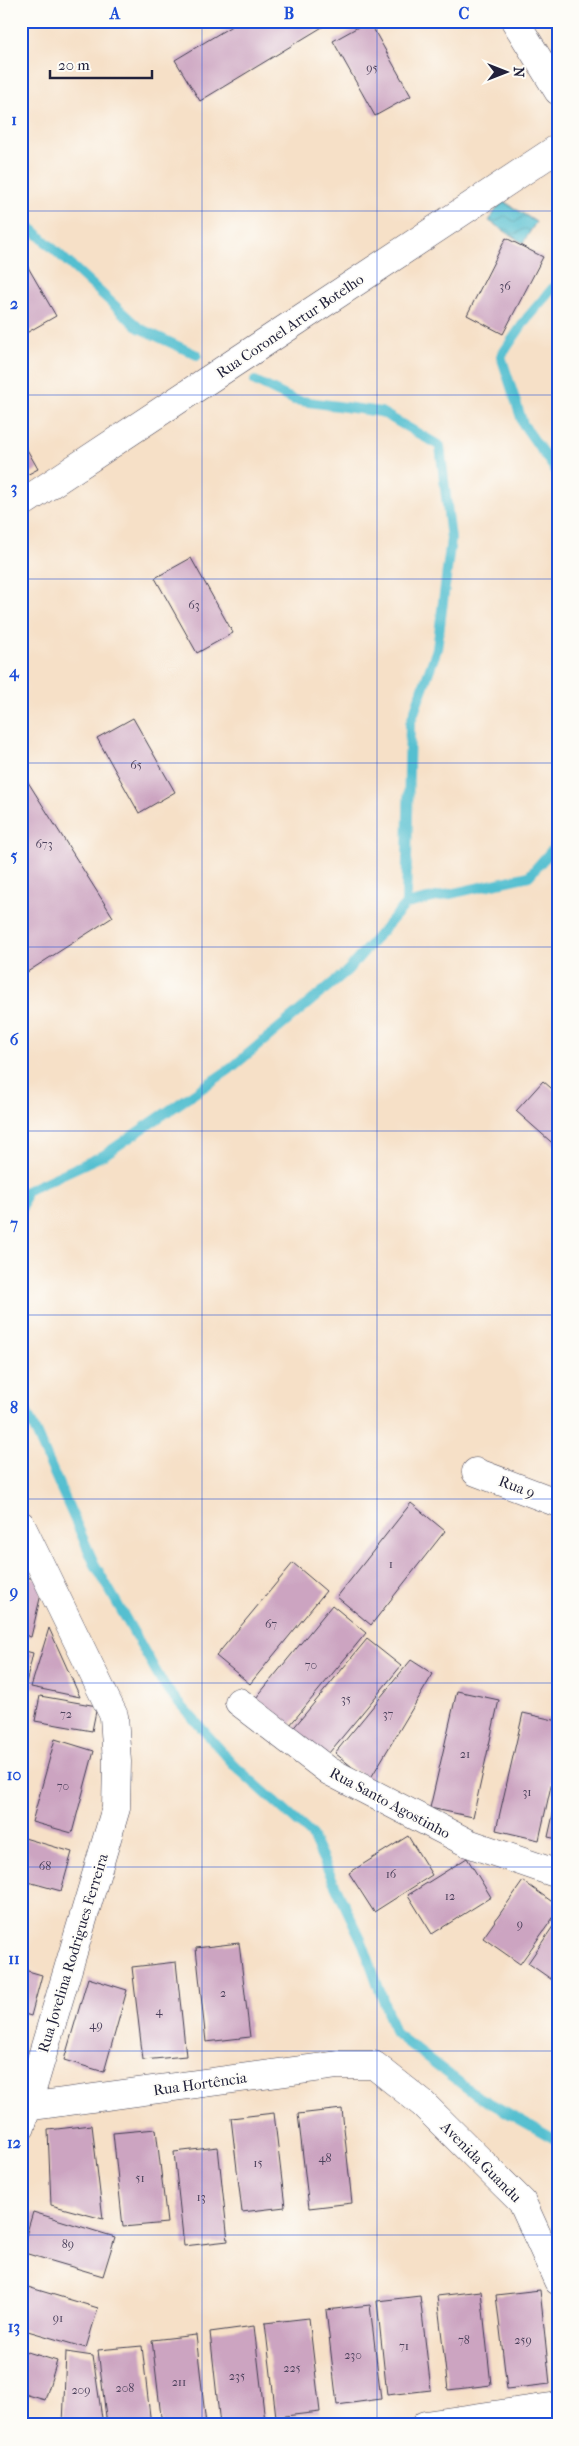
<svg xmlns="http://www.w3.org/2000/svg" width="579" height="2446" font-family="'IM FELL French Canon',serif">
<defs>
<pattern id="water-waves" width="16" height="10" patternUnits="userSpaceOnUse" patternTransform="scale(1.25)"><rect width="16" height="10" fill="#55bfd0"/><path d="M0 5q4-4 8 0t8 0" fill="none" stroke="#469baa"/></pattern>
</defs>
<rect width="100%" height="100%" fill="#fdfcf7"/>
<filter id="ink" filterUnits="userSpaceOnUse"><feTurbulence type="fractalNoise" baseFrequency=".02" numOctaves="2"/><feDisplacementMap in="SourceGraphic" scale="10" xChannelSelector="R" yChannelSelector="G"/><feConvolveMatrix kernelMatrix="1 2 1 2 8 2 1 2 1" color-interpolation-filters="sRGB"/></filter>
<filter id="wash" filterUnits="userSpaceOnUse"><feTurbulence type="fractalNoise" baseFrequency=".0096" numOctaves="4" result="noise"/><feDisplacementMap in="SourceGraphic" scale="20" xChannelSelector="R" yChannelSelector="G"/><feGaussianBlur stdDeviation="1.12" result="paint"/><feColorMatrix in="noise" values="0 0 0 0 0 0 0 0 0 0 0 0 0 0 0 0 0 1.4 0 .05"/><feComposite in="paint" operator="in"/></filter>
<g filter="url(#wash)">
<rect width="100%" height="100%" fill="#f6e0c7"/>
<!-- water -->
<path fill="url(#water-waves)" stroke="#3c7086" d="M502,200L536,222L523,243L489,221Z"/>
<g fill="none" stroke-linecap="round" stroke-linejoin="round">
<!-- stream -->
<path stroke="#55bfd0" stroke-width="10" d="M21,219L139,328L197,355
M558,282L527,318L501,356L523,424L558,474
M406,904L529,876L558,843
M21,1212L26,1191L104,1155L230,1069L347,971L406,904L410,724L437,649L451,539L440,446L381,412L294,400L255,381
M21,1399L94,1563L165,1687L235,1766L311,1834L363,1944L395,2033L476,2095L558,2141"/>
</g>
<g id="blocks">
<!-- building -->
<path fill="#cca4c1" d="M240,21H322L324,26L200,101L175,60Z
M369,21L411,96L375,116L333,41Z
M506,238L543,257L503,334L467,315Z
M21,255L56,316L21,336Z
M21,439L38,469L21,478Z
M191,558L233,633L197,653L155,578Z
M133,718L175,792L139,813L97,738Z
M21,771L113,917L21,976Z
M543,1081L558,1094V1148L516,1111Z
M411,1503L445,1531L371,1625L337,1597Z
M293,1563L326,1591L250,1684L216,1656Z
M21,1576L44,1581L31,1637L21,1634Z
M332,1605L366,1633L290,1725L256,1698Z
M49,1628L80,1697L31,1687Z
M367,1639L401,1666L324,1759L291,1731Z
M21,1650L33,1653L22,1701L21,1700Z
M411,1660L433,1674L369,1781L335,1753Z
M457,1691L499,1700L473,1817L430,1808Z
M40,1696L97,1706L92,1731L35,1721Z
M523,1713L558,1721V1754L539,1840L496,1830Z
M55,1739L94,1751L72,1833L32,1822Z
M557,1797H558V1839L548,1837Z
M408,1836L432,1875L374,1912L349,1873Z
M21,1837L72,1852L61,1891L21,1880Z
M467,1858L491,1897L432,1934L408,1895Z
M523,1881L558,1906V1911L520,1964L483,1938Z
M558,1919V1984L528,1963Z
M239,1943L250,2037L206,2042L196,1948Z
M176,1962L186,2056L143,2060L132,1967Z
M21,1969L42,1975L31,2016L21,2013Z
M88,1978L127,1990L104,2072L64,2060Z
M342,2109L352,2203L309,2208L298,2114Z
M274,2113L285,2207L242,2212L231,2118Z
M92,2125L103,2219L51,2205L48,2130Z
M156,2129L167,2223L123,2227L113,2133Z
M218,2147L228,2241L184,2246L174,2152Z
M33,2212L115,2237L103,2276L21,2252Z
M21,2285L98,2308L86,2348L21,2329Z
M540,2290L550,2384L507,2389L496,2295Z
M481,2291L491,2385L448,2390L437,2296Z
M420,2296L431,2390L387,2395L377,2301Z
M370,2305L381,2399L337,2405L326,2310Z
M309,2318L320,2412L276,2417L265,2323Z
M254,2326L265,2421L220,2425L210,2332Z
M196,2335L206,2425H162L152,2340Z
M142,2346L151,2425H107L98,2350Z
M21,2350L57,2361L45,2400L21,2393Z
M66,2352L93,2356L103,2425H63Z"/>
</g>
</g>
<g filter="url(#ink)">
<use href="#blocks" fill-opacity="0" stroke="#423e50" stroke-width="1"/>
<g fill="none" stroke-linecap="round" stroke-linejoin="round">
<!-- street casing -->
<g stroke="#423e50" stroke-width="29">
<path id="street" d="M515,21L558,91
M21,504L558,148
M476,1472L558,1503
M21,1525L114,1716L117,1762L116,1808L21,2127
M239,1702L329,1771L468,1843L558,1874
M26,2107L338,2065H374L423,2104L522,2202L558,2281
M425,2425L558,2406"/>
</g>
<!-- street -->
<use href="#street" stroke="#fff" stroke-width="28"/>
</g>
</g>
<!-- grid -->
<path fill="none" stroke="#1d4ed8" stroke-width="1" stroke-opacity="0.55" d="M202,21V2425M377,21V2425M21,211H558M21,395H558M21,579H558M21,763H558M21,947H558M21,1131H558M21,1315H558M21,1499H558M21,1683H558M21,1867H558M21,2051H558M21,2235H558"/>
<g text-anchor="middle" stroke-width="4" stroke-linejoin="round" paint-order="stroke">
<!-- number labels -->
<g font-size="12" fill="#4c425c">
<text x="372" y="72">95</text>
<text x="505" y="290">36</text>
<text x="194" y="609">63</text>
<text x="136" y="769">65</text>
<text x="44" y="848">673</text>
<text x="391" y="1568">1</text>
<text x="271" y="1628">67</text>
<text x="311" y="1669">70</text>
<text x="346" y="1703">35</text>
<text x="66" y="1718">72</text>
<text x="388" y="1718">37</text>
<text x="465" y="1758">21</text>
<text x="63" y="1790">70</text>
<text x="527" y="1796">31</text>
<text x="45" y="1870">68</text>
<text x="391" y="1878">16</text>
<text x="450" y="1900">12</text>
<text x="520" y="1928">9</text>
<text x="223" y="1997">2</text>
<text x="159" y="2015">4</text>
<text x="96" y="2029">49</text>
<text x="325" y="2162">48</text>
<text x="258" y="2167">15</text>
<text x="140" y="2182">51</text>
<text x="201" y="2201">13</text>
<text x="68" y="2248">89</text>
<text x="58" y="2322">91</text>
<text x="464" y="2344">78</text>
<text x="523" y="2344">259</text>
<text x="404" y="2350">71</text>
<text x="353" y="2359">230</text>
<text x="292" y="2372">225</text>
<text x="237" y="2380">235</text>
<text x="179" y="2386">211</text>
<text x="125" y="2392">208</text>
<text x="81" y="2394">209</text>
</g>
<!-- street labels -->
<g font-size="15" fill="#22223b" stroke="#fdfcf7">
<text transform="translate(290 326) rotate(-34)" y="5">Rua Coronel Artur Botelho</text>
<text transform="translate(517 1487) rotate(21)" y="5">Rua 9</text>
<text transform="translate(390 1803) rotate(28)" y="5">Rua Santo Agostinho</text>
<text transform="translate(73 1953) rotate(-73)" y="5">Rua Jovelina Rodrigues Ferreira</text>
<text transform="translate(200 2084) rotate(-8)" y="5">Rua Hortência</text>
<text transform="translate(481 2162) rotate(45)" y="5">Avenida Guandu</text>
</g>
</g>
<!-- margin -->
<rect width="579" height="2446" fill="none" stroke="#fdfcf7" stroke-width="55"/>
<!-- north arrow -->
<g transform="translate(506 72) rotate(90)" stroke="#fdfcf7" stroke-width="4" paint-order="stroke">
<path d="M0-4L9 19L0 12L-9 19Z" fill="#22223b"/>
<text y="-8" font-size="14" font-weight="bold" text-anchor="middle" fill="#22223b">N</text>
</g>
<!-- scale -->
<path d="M50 70v8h102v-8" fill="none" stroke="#22223b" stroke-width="2.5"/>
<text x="58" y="70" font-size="15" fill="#22223b" stroke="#fdfcf7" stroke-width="4" paint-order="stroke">20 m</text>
<rect x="28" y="28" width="524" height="2390" fill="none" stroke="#1d4ed8" stroke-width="2"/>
<g font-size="16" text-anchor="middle" font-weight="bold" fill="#1d4ed8">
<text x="115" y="19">A</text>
<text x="289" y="19">B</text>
<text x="464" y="19">C</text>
<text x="14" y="125">1</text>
<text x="14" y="309">2</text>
<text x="14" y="493">3</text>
<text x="14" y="677">4</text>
<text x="14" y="861">5</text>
<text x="14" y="1045">6</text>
<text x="14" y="1229">7</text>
<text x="14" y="1413">8</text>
<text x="14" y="1597">9</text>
<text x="14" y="1780">10</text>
<text x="14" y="1964">11</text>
<text x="14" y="2148">12</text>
<text x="14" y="2332">13</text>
</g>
</svg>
